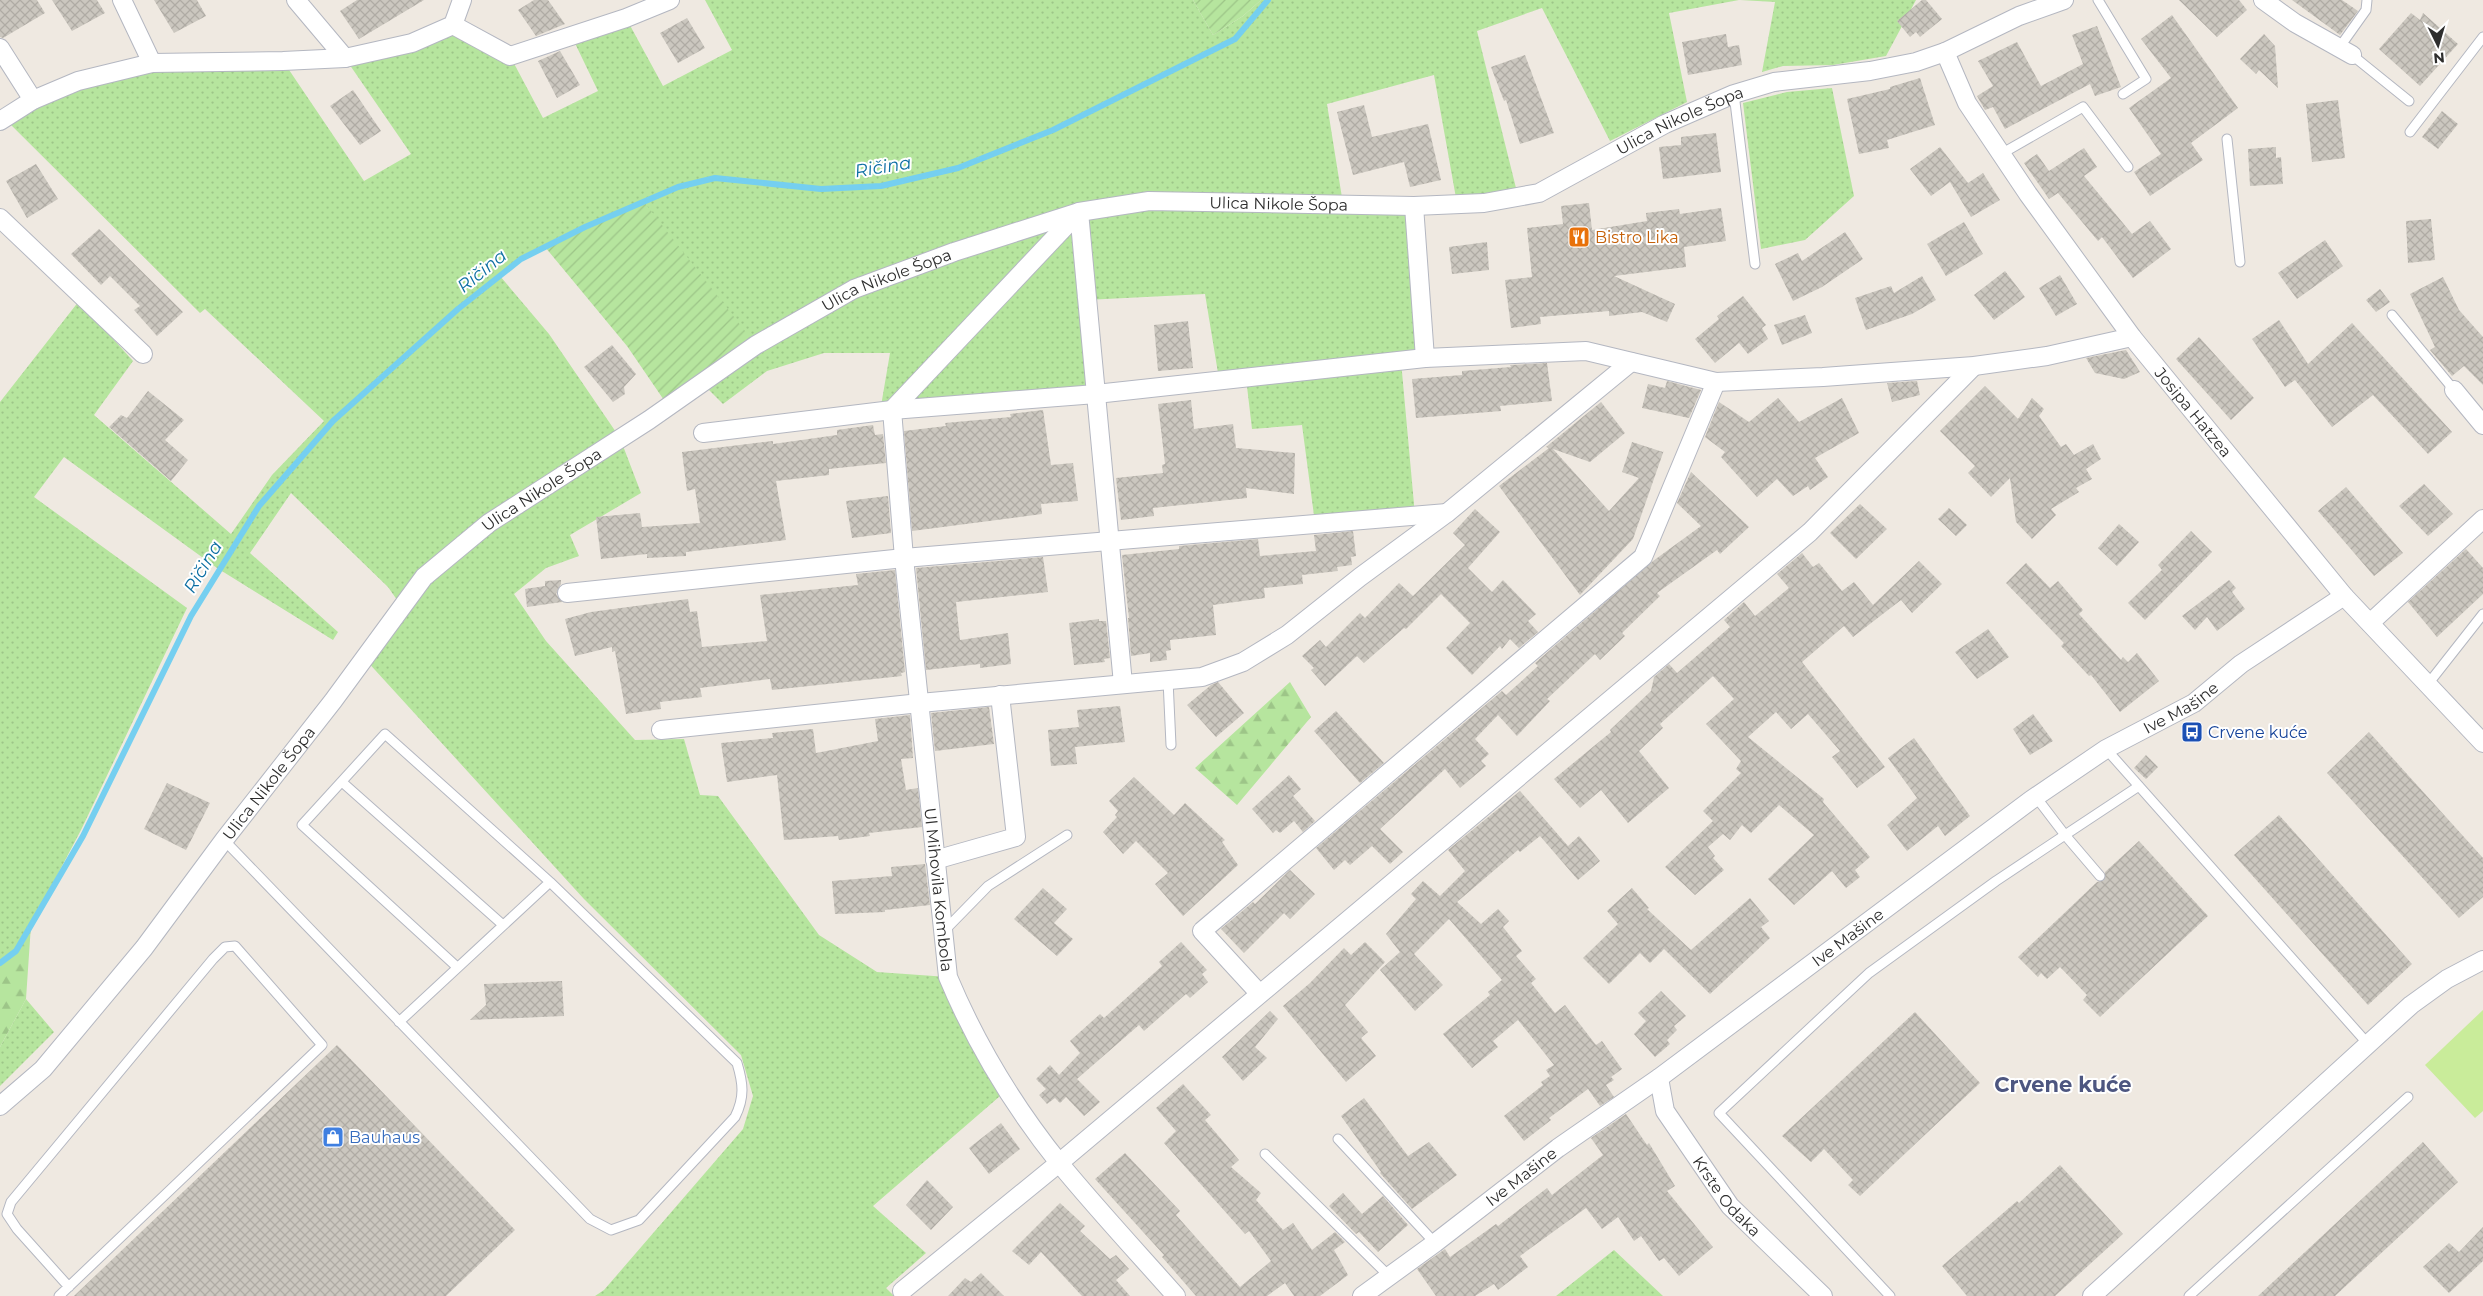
<svg xmlns="http://www.w3.org/2000/svg" width="2483" height="1296" font-family="Montserrat,sans-serif">
<defs>
<pattern id="grass-dots" width="8" height="8" patternUnits="userSpaceOnUse" patternTransform="scale(1.25)"><rect width="8" height="8" fill="#b6e59e"/><path d="M2 2h.1M6 6h.1" fill="none" stroke="#9dc588" stroke-width="1.8" stroke-linecap="round"/></pattern>
<pattern id="forest-firs" width="22" height="20" patternUnits="userSpaceOnUse" patternTransform="scale(1.25)"><rect width="22" height="20" fill="#b6e59e"/><path d="M5 1l3.5 6h-7zM16 11l3.5 6h-7z" fill="#9dc588"/></pattern>
<pattern id="garden-furrows" width="10" height="10" patternUnits="userSpaceOnUse" patternTransform="scale(1.25)"><rect width="10" height="10" fill="#b6e59e"/><path d="M-1 1l2-2M0 10L10 0M9 11l2-2" fill="none" stroke="#9dc588"/></pattern>
<pattern id="building-cross-hatch" width="8" height="8" patternUnits="userSpaceOnUse" patternTransform="scale(1.25)"><rect width="8" height="8" fill="#cbc7bf"/><path d="M0 0l8 8M0 8l8-8" fill="none" stroke="#afaba4"/></pattern>
</defs>
<rect width="100%" height="100%" fill="#efe9e1"/>
<!-- grass -->
<path fill="url(#grass-dots)" d="M705,0H1193L1213,35L1243,16L1261,0H1739L1669,13L1687,102L1610,141L1542,8L1477,31L1516,188L1456,198L1434,75L1327,104L1343,204L1414,206L1425,358L1401,361L1415,515L1315,523L1302,425L1252,429L1246,378L1219,379L1205,294L1086,300L1096,394L881,406L890,353H824L767,371L723,404L702,383L585,227L521,259L500,276L549,334L620,438L641,493L570,535L579,556L546,568L514,594L546,641L635,740L684,739L700,795L718,796L819,935L877,972L948,977L1007,1090L873,1206L926,1253L886,1288L894,1296H595L604,1290L743,1129L753,1096L741,1055L584,899L365,659L402,607L388,587L291,493L250,553L338,632L333,640L217,568L64,457L34,497L187,608L81,830L31,925L16,951L0,963V402L79,301L133,361L94,415L231,534L272,475L324,421L205,309L200,313L4,118L33,100L152,63L283,61L364,181L411,154L345,58L453,25L510,56L543,118L598,91L571,35L626,18L663,86L732,50Z
M1740,0H1916L1886,56L1833,65L1783,66L1762,72L1775,2Z
M1832,88L1854,196L1805,240L1761,249L1743,103L1787,92Z
M26,999L54,1032L0,1086V1047Z
M1614,1250L1663,1296H1556Z"/>
<!-- forest -->
<path fill="url(#forest-firs)" d="M1290,682L1311,717L1237,805L1195,768Z
M31,925L26,999L0,1047V963L16,951Z"/>
<!-- garden -->
<path fill="url(#garden-furrows)" d="M1193,0H1261L1243,16L1213,35Z
M644,202L756,345L668,406L627,346L545,247Z"/>
<!-- pitch -->
<path fill="#c9ec9a" d="M2483,1010V1111L2475,1118L2425,1065Z"/>
<g fill="none" stroke-linecap="round" stroke-linejoin="round">
<!-- stream -->
<path stroke="#75cff0" stroke-width="6" d="M0,963L16,951L83,836L191,616L259,506L333,421L458,309L521,259L585,227L678,187L715,178L821,189L881,186L958,168L1053,130L1235,39L1268,0"/>
</g>
<!-- building -->
<path fill="url(#building-cross-hatch)" d="M0,0H37L45,13L3,38L0,37Z
M52,0H97L105,13L72,31Z
M154,0H197L206,16L174,33Z
M357,0H424L359,39L340,11Z
M534,0H548L565,24L536,36L518,10Z
M1922,0H1926L1942,19L1920,37L1916,32L1910,37L1897,21Z
M2179,0H2239L2247,10L2217,37Z
M2292,0H2342L2358,11L2340,35Z
M2411,13L2420,20L2423,13L2458,44L2420,86L2379,49Z
M2172,15L2238,108L2191,143L2203,160L2150,196L2134,172L2161,154L2129,108L2171,78L2141,39Z
M687,18L705,48L678,63L660,33Z
M2097,26L2121,87L2095,96L2090,84L2005,129L1993,107L1985,110L1977,96L1993,86L1978,61L2017,42L2041,86L2083,64L2072,35Z
M1726,34L1728,47L1739,45L1742,65L1688,75L1682,42Z
M2264,34L2275,46L2278,88L2259,70L2256,74L2240,59Z
M560,51L580,85L557,98L538,61Z
M1525,55L1554,133L1520,144L1506,100L1504,101L1491,67Z
M1920,78L1935,125L1887,140L1889,148L1859,154L1847,99L1890,89V87Z
M353,90L381,131L360,145L330,106Z
M2338,100L2345,158L2312,162L2306,104Z
M1364,105L1372,137L1428,124L1441,180L1410,187L1404,162L1353,175L1337,112Z
M2442,111L2458,124L2438,149L2422,137Z
M1716,133L1721,172L1663,179L1659,147L1681,145V137Z
M1940,147L1968,183L1983,173L2000,200L1971,217L1950,182L1931,196L1910,169Z
M2276,147V158L2281,157L2283,184L2250,186L2248,149Z
M2084,148L2097,167L2084,176L2132,234L2150,221L2171,249L2133,278L2102,237L2098,241L2058,193L2049,199L2024,163L2037,154L2049,171Z
M36,164L58,199L27,218L6,181Z
M1589,203L1592,230L1647,221L1646,213L1679,209L1680,214L1721,208L1726,241L1684,247L1686,267L1614,276L1675,304L1667,322L1642,312L1609,316V311L1540,317L1541,324L1511,328L1505,280L1532,277L1527,228L1563,224L1561,206Z
M2431,219L2435,260L2408,263L2406,221Z
M1964,222L1983,254L1946,276L1927,244Z
M99,229L183,312L157,336L134,310L140,306L110,276L101,285L71,254Z
M1845,232L1863,259L1822,287L1793,301L1775,264L1798,253L1802,261Z
M2325,240L2343,266L2297,299L2278,273Z
M1487,242L1489,270L1452,274L1449,247Z
M2005,271L2025,297L1994,320L1974,295Z
M2060,275L2077,304L2056,316L2039,288Z
M1922,276L1936,300L1912,314L1866,330L1855,298L1891,286L1894,293Z
M2443,277L2459,310L2483,337V385L2464,366L2452,376L2430,350L2435,347L2410,294Z
M2380,289L2390,302L2376,312L2366,300Z
M1743,296L1766,325L1762,328L1768,339L1748,354L1739,343L1715,363L1695,339L1719,319L1717,316Z
M1805,315L1812,333L1782,345L1774,325Z
M2279,320L2308,364L2352,323L2452,432L2428,454L2373,395L2332,427L2295,380L2285,387L2252,339Z
M1188,321L1193,368L1158,371L1154,325Z
M2199,337L2254,398L2231,420L2176,359Z
M612,345L636,374L624,387L625,394L613,402L584,367Z
M2126,350L2140,372L2124,379L2095,373L2086,358Z
M1547,363L1552,401L1500,406L1501,411L1416,418L1412,379L1462,375V371L1511,367L1510,365Z
M1667,381L1701,390L1689,418L1642,408L1648,384L1665,388Z
M1917,381L1920,395L1892,402L1887,383Z
M1985,386L2018,419L2032,398L2044,409L2039,416L2061,447L2066,444L2074,455L2093,444L2101,459L2086,469L2092,479L2076,488L2079,492L2051,509L2056,515L2032,539L2016,522L2010,478L1991,497L1968,473L1975,466L1940,431Z
M148,391L184,420L165,440L188,460L171,481L109,427L121,415L127,418Z
M1778,398L1799,422L1842,398L1859,433L1815,458L1828,477L1810,490L1808,486L1793,496L1777,479L1757,497L1721,457L1725,452L1705,437L1719,402L1749,422Z
M1191,400L1194,429L1233,424L1236,448L1295,453L1294,494L1246,488L1247,498L1153,508L1154,516L1121,520L1116,478L1163,473L1162,465L1165,464L1158,404Z
M1601,402L1625,433L1590,462L1553,449L1609,511L1639,478L1622,472L1632,442L1663,452L1664,450L1633,539L1580,595L1499,486L1549,448L1546,447Z
M1043,410L1051,465L1073,463L1078,501L1041,504L1042,514L912,531L904,431L946,426L945,423L1011,417L1010,414Z
M873,425L875,435L883,434L886,463L829,469V475L776,481L786,540L686,552V556L647,558V554L601,559L596,517L640,513L642,527L700,523L695,489L687,491L682,452L773,441V444L837,435V430Z
M1691,472L1749,527L1720,554L1717,550L1657,593L1660,596L1622,633L1625,636L1600,660L1595,654L1547,699L1550,701L1517,736L1498,715L1475,739L1489,754L1481,761L1486,766L1460,788L1445,769L1380,829L1403,852L1390,864L1372,846L1350,865L1345,860L1334,870L1316,848L1502,691L1506,695L1538,666L1535,663L1653,561L1701,526L1677,503Z
M2424,484L2453,514L2428,536L2399,506Z
M2346,487L2403,553L2374,576L2318,511Z
M888,496L891,533L852,538L846,501Z
M1860,504L1887,529L1856,559L1830,533Z
M1949,508L1967,525L1956,536L1938,519Z
M1475,509L1500,532L1468,568L1492,592L1503,580L1536,614L1528,621L1538,632L1519,648L1510,639L1502,649L1500,646L1472,675L1446,648L1470,623L1441,594L1406,629L1404,628L1364,663L1357,656L1325,686L1311,670L1314,668L1302,656L1320,640L1326,647L1360,613L1365,618L1399,583L1413,596L1465,545L1453,533Z
M2119,524L2139,542L2117,566L2098,548Z
M1353,531L1356,556L1351,557L1352,565L1337,567L1338,571L1302,575L1303,584L1264,588L1265,598L1213,605L1216,635L1170,640L1171,650L1166,651L1167,660L1150,662V653L1131,656L1128,618H1129L1122,555L1179,549V546L1258,539L1260,556L1316,551L1314,535Z
M2191,531L2212,552L2145,620L2128,603L2162,570L2158,565Z
M2466,549L2483,568V594L2437,637L2408,602Z
M1802,553L1813,567L1819,563L1842,591L1854,582L1873,605L1919,561L1942,584L1912,613L1901,600L1853,637L1844,626L1802,662L1885,767L1857,788L1832,757L1840,751L1808,714L1791,729L1776,712L1748,737L1824,799L1823,802L1870,857L1855,870L1860,877L1846,888L1832,871L1794,905L1768,879L1814,835L1779,805L1751,833L1742,825L1730,840L1723,834L1708,847L1715,856L1713,858L1724,870L1695,895L1665,867L1713,821L1703,811L1741,773L1736,769L1741,761L1706,724L1734,699L1713,676L1660,724L1663,728L1639,751L1669,788L1628,823L1601,790L1580,808L1554,779L1611,732L1610,730L1651,691L1654,677L1669,664L1677,673L1730,627L1724,620L1744,602L1755,616L1789,588L1777,574Z
M1043,557L1048,592L956,602L960,640L1008,633L1011,664L980,668V664L926,670L916,568Z
M2026,563L2050,588L2058,581L2083,610L2079,614L2121,660L2123,657L2128,662L2137,653L2159,681L2120,712L2091,675L2089,676L2061,646L2064,643L2006,583Z
M895,570L905,672L901,673L902,676L772,690L770,679L700,688L702,697L660,702L661,709L626,714L615,651L612,652V647L575,656L565,619L591,612L688,599L690,612L697,611L702,647L767,641L760,595L858,585L856,574Z
M561,580V584L556,594L562,602L527,607L525,589L545,586V581Z
M2229,580L2236,588L2232,592L2245,609L2217,631L2207,617L2195,630L2182,616Z
M1099,619V621H1106L1110,658L1104,659L1105,662L1074,665L1069,623Z
M1988,629L2009,657L1977,679L1955,652Z
M1218,682L1244,713L1216,737L1187,705L1211,685Z
M1120,706L1125,742L1075,747L1077,764L1051,766L1048,730L1079,727L1077,710Z
M989,707L994,744L935,751L931,713Z
M1336,711L1384,763L1360,783L1314,731Z
M2033,714L2053,741L2030,755L2013,729Z
M910,715L913,758L901,759L906,790L918,788L922,827L869,833L870,836L839,840L838,836L784,840L777,775L727,782L721,743L773,738L772,733L813,729L816,753L878,741L875,719Z
M2369,732L2483,858V897L2459,918L2327,773Z
M1914,738L1970,816L1945,836L1938,826L1907,851L1887,825L1917,798L1888,758Z
M2146,755L2158,767L2146,779L2134,768Z
M1289,775L1301,789L1293,796L1315,821L1303,832L1294,821L1280,833L1276,830L1273,833L1252,809Z
M1134,777L1174,815L1185,803L1225,840L1222,842L1238,865L1183,916L1155,884L1168,873L1136,841L1123,854L1103,832L1117,817L1115,815L1118,811L1109,801Z
M167,783L210,803L186,850L144,829Z
M1520,791L1568,846L1579,836L1600,861L1578,880L1540,836L1520,852L1518,850L1457,902L1481,924L1498,909L1509,921L1503,927L1522,951L1516,956L1536,979L1531,983L1555,1013L1565,1005L1596,1045L1602,1041L1622,1069L1611,1077L1614,1080L1606,1085L1614,1097L1600,1106L1588,1089L1549,1118L1551,1120L1524,1141L1504,1116L1543,1085L1541,1082L1550,1076L1546,1070L1554,1065L1518,1020L1493,1041L1498,1047L1472,1068L1443,1034L1490,995L1488,992L1502,980L1449,919L1414,954L1443,985L1415,1011L1380,970L1400,952L1386,934L1416,899L1411,894L1423,881L1440,896L1465,871L1448,850Z
M2279,815L2412,964L2368,1005L2234,855Z
M2139,841L2208,916L2100,1017L2083,1000L2087,995L2060,967L2047,979L2041,973L2038,977L2018,957L2097,882L2104,880L2105,872Z
M925,864L930,905L885,910V912L835,914L832,881L892,876L891,867Z
M1290,870L1315,894L1290,919L1284,913L1244,953L1221,929L1253,902L1255,904Z
M1043,888L1067,909L1054,923L1073,939L1057,956L1014,919Z
M1632,888L1649,908L1647,909L1691,950L1750,898L1769,921L1761,927L1770,938L1710,994L1664,949L1650,963L1640,953L1609,984L1583,958L1618,924L1607,911Z
M1181,942L1207,970L1202,974L1208,982L1190,998L1186,994L1144,1031L1139,1025L1077,1079L1100,1102L1084,1116L1066,1097L1060,1103L1055,1098L1047,1104L1039,1095L1046,1089L1036,1079L1050,1065L1059,1075L1080,1053L1070,1041L1100,1014L1104,1018L1162,966L1159,962Z
M1365,942L1385,962L1345,1005L1368,1032L1361,1038L1376,1056L1346,1082L1283,1006L1310,983L1344,948L1351,955Z
M562,981L564,1016L470,1020L486,1005L484,984Z
M1661,991L1686,1016L1674,1026L1677,1030L1667,1040L1670,1044L1655,1057L1634,1034L1646,1021L1638,1013Z
M1270,1011L1278,1019L1255,1047L1267,1058L1243,1081L1222,1057Z
M1915,1012L1980,1083L1860,1196L1848,1185L1853,1180L1824,1149L1811,1162L1782,1136Z
M337,1045L515,1230L446,1296H74Z
M1183,1084L1211,1115L1205,1120L1239,1160L1231,1167L1261,1193L1256,1200L1283,1230L1293,1223L1312,1250L1335,1232L1345,1242L1334,1250L1348,1275L1320,1296H1294L1285,1283L1267,1296H1196L1162,1257L1164,1255L1095,1179L1125,1153L1180,1211L1176,1215L1240,1287L1271,1261L1249,1231L1245,1234L1164,1143L1176,1131L1156,1108Z
M1364,1098L1408,1156L1429,1142L1457,1175L1412,1209L1380,1173L1381,1172L1341,1116Z
M1626,1114L1647,1145L1649,1143L1675,1186L1667,1191L1713,1247L1679,1276L1664,1258L1659,1261L1641,1236L1634,1241L1618,1217L1602,1229L1586,1208L1520,1256L1528,1267L1498,1290L1494,1284L1475,1296H1436L1417,1269L1445,1249L1450,1257L1496,1224L1498,1226L1547,1188L1552,1195L1603,1155L1591,1138Z
M1001,1123L1020,1149L989,1174L969,1148Z
M2423,1142L2458,1182L2335,1296H2258Z
M2060,1165L2123,1234L2055,1296H1967L1942,1266L2017,1201L2019,1203Z
M927,1180L953,1207L931,1230L906,1205Z
M1343,1193L1362,1214L1383,1196L1408,1225L1378,1252L1359,1232L1356,1234L1329,1206Z
M1060,1203L1085,1226L1080,1231L1110,1259L1116,1255L1129,1269L1116,1280L1130,1296H1082L1041,1252L1029,1265L1012,1251Z
M2483,1227V1261L2449,1293L2423,1267L2449,1243L2459,1252Z
M981,1273L1004,1296H948L965,1278L971,1282Z"/>
<g fill="none" stroke-linecap="round" stroke-linejoin="round">
<!-- lane casing -->
<g stroke="#b4b7c1" stroke-width="11">
<path id="lane" d="M2098,0L2146,79L2123,94
M2339,48L2366,10L2367,0
M2352,55L2409,101
M1734,94L1755,264
M2410,132L2483,37
M2227,139L2240,262
M2001,154L2083,107L2128,167
M2392,315L2454,390
M1168,680L1171,745
M2428,684L2483,614
M2106,749L2368,1044
M342,782L503,925
M224,840L590,1219L611,1230L639,1220L735,1117C745,1097 743,1083 737,1063L550,882L385,734L302,825L457,967
M2100,876L2065,835L2139,786
M943,932L988,886L1067,835
M399,1022L550,882
M1338,1139L1435,1243
M1265,1154L1390,1277
M59,1296L322,1045L235,946L225,947L213,959L11,1202L7,1214L17,1229L69,1287
M1890,1296L1719,1113L1869,973L1996,881L2065,835L2036,797
M2189,1296L2408,1097"/>
</g>
<!-- street casing -->
<g stroke="#b4b7c1" stroke-width="20">
<g id="street">
<path d="M122,0L152,63"/>
<path d="M296,0L345,58"/>
<path d="M2263,0L2295,23L2352,55"/>
<path d="M453,25L510,56L626,18L670,0"/>
<path d="M0,48L33,100"/>
<path id="s1" d="M1945,52L1967,103L2028,194L2132,337L2344,596L2483,743"/>
<path d="M0,121L33,100L78,81L152,63L283,61L345,58L412,43L453,25L462,0"/>
<path d="M1414,206L1425,358"/>
<path d="M1079,212L1123,684"/>
<path d="M0,218L143,354"/>
<path d="M2454,390L2483,425"/>
<path id="s2" d="M892,410L904,558L948,977C976,1044 1015,1108 1060,1164C1097,1209 1137,1252 1176,1296"/>
<path d="M892,410L1078,213"/>
<path d="M703,433L892,410L1096,394L1425,358L1586,351L1716,382L1823,377L1974,366L2047,356L2132,337"/>
<path d="M567,593L904,558L1447,513"/>
<path d="M2370,623L2483,519"/>
<path d="M661,730L920,703L1202,677L1243,662L1287,635L1360,577L1447,513L1631,362"/>
<path d="M935,860L1016,837L1000,695"/>
<path d="M1259,993L1202,931L1643,557L1716,382"/>
<path id="s3" d="M1659,1078L1665,1111L1730,1206L1823,1296"/>
<path id="s4" d="M0,1106L43,1069L144,948L224,840L333,701L424,577L489,523L649,420L756,345L854,289L954,252L1079,212L1149,201L1414,206L1484,203L1539,193L1665,124L1734,94L1774,82L1870,71L1916,62L1945,52L2019,16L2064,0"/>
<path d="M902,1291L1059,1163L1810,532L1974,366"/>
<path id="s5" d="M1362,1296L1435,1243L1558,1148L1659,1078L2031,800L2106,749L2194,703L2241,664L2344,596"/>
<path d="M2092,1296L2411,1005L2447,979L2483,960"/>
</g>
</g>
<!-- lane -->
<use href="#lane" stroke="#fff" stroke-width="9"/>
<!-- street -->
<use href="#street" stroke="#fff" stroke-width="18"/>
</g>
<!-- icons -->
<defs>
<g id="restaurant-square" transform="scale(1.125)"><rect x="-9" y="-9" width="18" height="18" rx="4" fill="#e8710a" stroke="#fff"/><path d="M-5-6h1v4h1v-4h1v4h1v-4h1v5L-1.5 .5V6h-2V.5L-5-1ZM5-6V6H3V1.5H1.5Q1.5-4 5-6Z" fill="#fff"/></g>
<g id="bus-square" transform="scale(1.125)"><rect x="-9" y="-9" width="18" height="18" rx="4" fill="#1a4fb4" stroke="#fff"/><path d="M-5-6H5V4H4V6H2V4H-2V6H-4V4H-5ZM-3.5-4V0h7V-4ZM-3.5 1.2v1.5H-2V1.2ZM2 1.2v1.5H3.5V1.2Z" fill="#fff"/></g>
<g id="shop-square" transform="scale(1.125)"><rect x="-9" y="-9" width="18" height="18" rx="4" fill="#3f7fe0" stroke="#fff"/><path d="M-5-2.5h2.3a2.7 3.5 0 0 1 5.4 0H5L5.5 6h-11ZM-1.5-2.5h3a1.5 2.3 0 0 0-3 0Z" fill="#fff"/></g>
</defs>
<g fill-rule="evenodd">
<use href="#restaurant-square" x="1579" y="237"/>
<use href="#bus-square" x="2192" y="732"/>
<use href="#shop-square" x="333" y="1137"/>
</g>
<g text-anchor="middle" stroke-width="4" stroke-linejoin="round" paint-order="stroke">
<!-- street labels -->
<g font-size="16" fill="#2e2e2e" stroke="#fff">
<text dy="6" stroke="none"><textPath href="#s4" startOffset="2056">Ulica Nikole Šopa</textPath></text>
<text dy="6" stroke="none"><textPath href="#s4" startOffset="1636">Ulica Nikole Šopa</textPath></text>
<text dy="6" stroke="none"><textPath href="#s4" startOffset="1231">Ulica Nikole Šopa</textPath></text>
<text dy="6" stroke="none"><textPath href="#s1" startOffset="439">Josipa Hatzea</textPath></text>
<text dy="6" stroke="none"><textPath href="#s4" startOffset="826">Ulica Nikole Šopa</textPath></text>
<text dy="6" stroke="none"><textPath href="#s5" startOffset="1009">Ive Mašine</textPath></text>
<text dy="6" stroke="none"><textPath href="#s4" startOffset="421">Ulica Nikole Šopa</textPath></text>
<text dy="6" stroke="none"><textPath href="#s2" startOffset="482">Ul Mihovila Kombola</textPath></text>
<text dy="6" stroke="none"><textPath href="#s5" startOffset="604">Ive Mašine</textPath></text>
<text dy="6" stroke="none"><textPath href="#s5" startOffset="199">Ive Mašine</textPath></text>
<text dy="6" stroke="none"><textPath href="#s3" startOffset="139">Krste Odaka</textPath></text>
</g>
<!-- food labels -->
<g font-size="16" fill="#c56008" stroke="#fff" text-anchor="start">
<text x="1595" y="243">Bistro Lika</text>
</g>
<!-- transit labels -->
<g font-size="16" fill="#164399" stroke="#fff" text-anchor="start">
<text x="2208" y="738">Crvene kuće</text>
</g>
<!-- shop labels -->
<g font-size="16" fill="#366cbe" stroke="#fff" text-anchor="start">
<text x="349" y="1143">Bauhaus</text>
</g>
<!-- water labels -->
<g font-size="18" font-style="italic" fill="#0d6fa3" stroke="#fff">
<text transform="translate(883 167) rotate(-9)" y="6">Ričina</text>
<text transform="translate(482 271) rotate(-39)" y="6">Ričina</text>
<text transform="translate(203 567) rotate(-59)" y="6">Ričina</text>
</g>
<!-- district labels -->
<g font-size="21" font-weight="bold" fill="#4d5680" stroke="#fff">
<text x="2063" y="1092">Crvene kuće</text>
</g>
</g>
<!-- north arrow -->
<g transform="translate(2438 45) rotate(175)" stroke="#ffffff" stroke-width="4" paint-order="stroke">
<path d="M0-4L9 19L0 12L-9 19Z" fill="#2e2e2e"/>
<text y="-8" font-size="14" font-weight="bold" text-anchor="middle" fill="#2e2e2e">N</text>
</g>
</svg>
